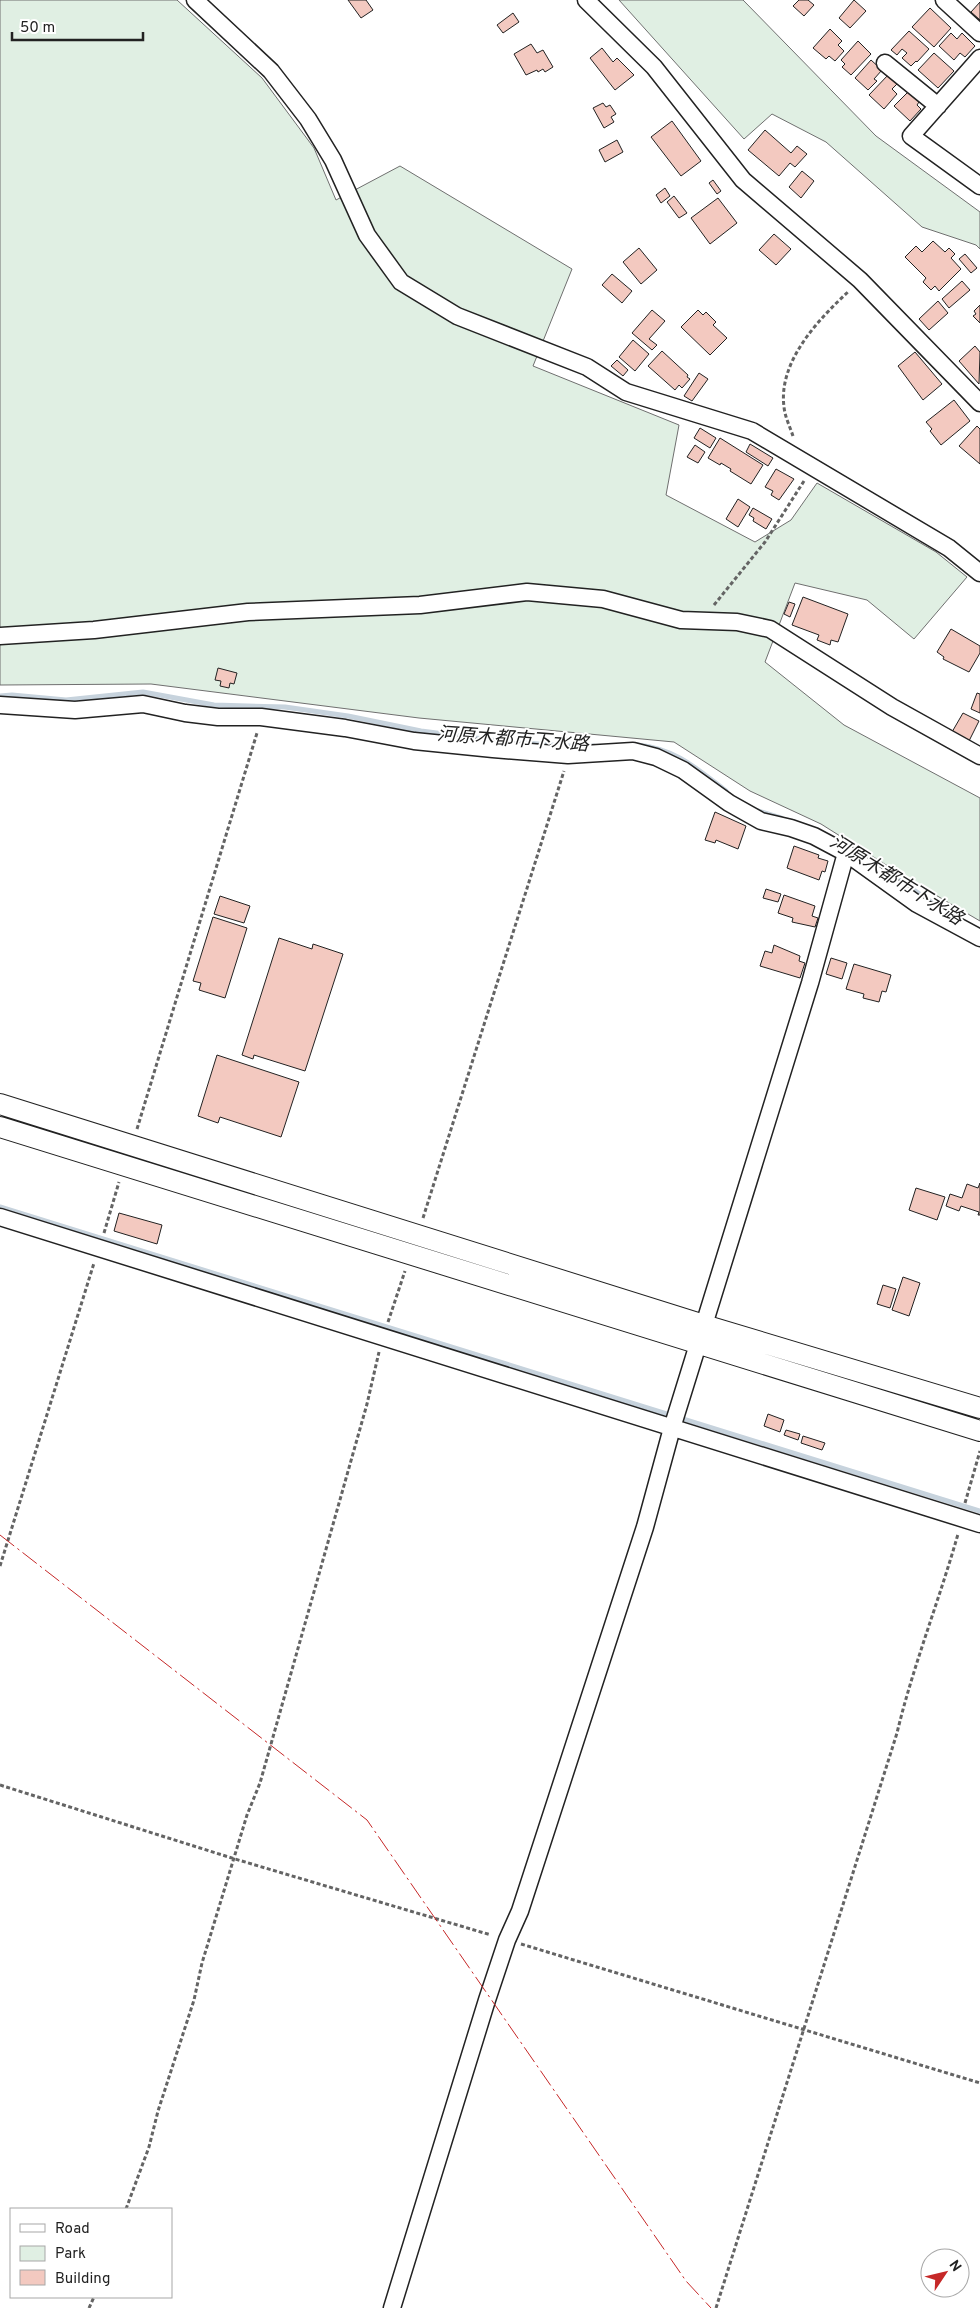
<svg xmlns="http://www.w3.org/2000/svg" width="980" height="2308" font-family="Overpass,'Noto Sans JP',sans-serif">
<rect width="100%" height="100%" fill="#fff"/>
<!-- green -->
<path fill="#e0efe3" stroke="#6f6f6f" d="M0,0H177L262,78L314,148L336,200L400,166L572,269L533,366L679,425L666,495L755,542L791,520L817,483L936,552L967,577L914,639L867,600L795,583L765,662L844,725L980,798V921L910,880L821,824L750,791L674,742L419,718L151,684L0,685Z
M619,0H743L876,136L980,212V249L976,245L922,227L826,142L772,114L744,139Z"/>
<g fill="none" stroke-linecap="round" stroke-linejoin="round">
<!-- stream -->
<path stroke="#c7d3dd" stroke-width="5" d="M0,696L12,695L66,700L143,692L214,705L285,707L348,716L421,731L499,741L565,746H594
M638,745C676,749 697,769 726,791
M758,811L781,818
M838,840L850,846L937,906
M0,1207L980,1511"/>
</g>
<!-- building -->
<path fill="#f3c9c0" stroke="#222" d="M348,0H366L373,10L361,18Z
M799,0H808L814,5L804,16L793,6Z
M854,0L866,11L850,28L839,18Z
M980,2V20L971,12Z
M930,8L951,28L934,47L912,27Z
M513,13L519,22L503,33L497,25Z
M830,29L842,41L838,45L844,51L835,61L829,56L826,59L813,48Z
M909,31L929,49L917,62L916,61L911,66L902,58L907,53L902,49L897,55L891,50Z
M951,33L957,39L962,33L975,46L965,57L960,53L954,60L939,46Z
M858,41L871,54L851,75L842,67L845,64L841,60Z
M531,44L537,53L543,50L553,67L545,72L543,69L538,72L537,70L526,75L514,54Z
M602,48L613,62L617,58L634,75L615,90L590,58Z
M934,53L954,71L938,88L918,70Z
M871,60L882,70L874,79L877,81L868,90L855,78Z
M889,74L898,83L892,89L897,94L884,109L869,95Z
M908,92L919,102L917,105L921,109L910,121L894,106Z
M603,103L606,107L610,105L616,114L611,117L614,122L604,128L593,108Z
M672,121L701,161L681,176L651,137Z
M765,130L791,153L797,146L807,154L795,167L790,163L779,176L748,150Z
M617,140L623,152L605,162L599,150Z
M802,171L814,181L801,198L789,187Z
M713,180L721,191L717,194L709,183Z
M665,188L670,196L661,203L656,195Z
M674,196L687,213L679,218L667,202Z
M718,198L737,223L710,244L691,218Z
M774,234L791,249L776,265L759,250Z
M933,241L945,252L949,248L955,254L951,258L961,269L939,291L935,286L931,290L923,282L926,278L905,257L916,246L922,252Z
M639,248L657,270L641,284L623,262Z
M965,254L977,268L971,273L959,259Z
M612,274L632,291L622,303L602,285Z
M962,281L970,290L949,308L942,299Z
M938,301L948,313L929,330L919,319Z
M980,305V323L973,316L976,314L974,311Z
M652,310L665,321L649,339L657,345L652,350L632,333Z
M698,310L703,315L706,312L716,322L713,325L727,338L710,355L681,327Z
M633,340L649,354L635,371L619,357Z
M975,346L980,352L979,384L959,361Z
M662,351L688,375L687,377L690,379L682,388L679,385L675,390L648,366Z
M915,352L942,384L923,400L898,366Z
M617,360L628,370L623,376L611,366Z
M699,373L708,379L692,401L684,396Z
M954,400L970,421L941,445L930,431L932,429L926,422Z
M977,426L980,429V464L959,446Z
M700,428L716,438L710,448L694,438Z
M720,438L763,465L751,484L730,471L731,469L721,463L720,465L708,458Z
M750,444L773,458L768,466L746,452Z
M695,445L705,452L698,463L687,457Z
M776,469L794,479L779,500L771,495L773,491L765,487Z
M738,499L750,507L738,527L726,519Z
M753,508L772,519L766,529L753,521L754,518L749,515Z
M803,597L848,614L838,642L831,640L830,645L817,640L819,635L792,625Z
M789,602L795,604L790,617L784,614Z
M951,629L980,646V653L969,672L943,659L944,657L937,652Z
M218,668L237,673L234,684L230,683L229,688L220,686L221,681L215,680Z
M977,693L980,694V713L971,709Z
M963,713L979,721L969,741L952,732Z
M715,812L746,826L738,849L716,840L715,843L705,840Z
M794,846L819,855L818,858L828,861L825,872L822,871L819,880L787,868Z
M766,889L781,894L778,902L763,898Z
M784,895L815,906L812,916L818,918L815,927L792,922L793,918L778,913Z
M220,896L250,906L244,923L214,914Z
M213,917L247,928L225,998L199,990L201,983L193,981Z
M279,938L312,949L313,944L343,954L305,1071L254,1055L253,1059L242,1055Z
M774,945L800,956L799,961L805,963L800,978L760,966L765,951L772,953Z
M831,958L847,963L842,979L826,974Z
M854,964L891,975L886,992L882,991L879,1002L863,998L864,994L846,989Z
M217,1055L299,1082L281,1137L220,1117L218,1123L198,1116Z
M980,1183V1215H978L979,1212L961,1206L959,1211L946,1206L950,1194L962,1198L967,1184L978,1188Z
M916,1188L945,1197L937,1220L909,1210Z
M119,1213L162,1225L157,1244L114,1231Z
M903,1277L920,1283L909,1316L892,1310Z
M883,1285L896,1289L890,1308L877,1304Z
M768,1414L784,1420L780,1432L764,1426Z
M786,1430L800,1434L798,1440L784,1435Z
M803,1436L825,1443L822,1450L801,1443Z"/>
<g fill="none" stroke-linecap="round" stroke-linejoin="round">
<!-- minor casing -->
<g stroke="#222" stroke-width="19">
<path id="minor" d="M195,0L271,71L308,119L333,160L367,235L401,282L457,316L587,367L626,392L752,431L949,548L980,573
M586,0L654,67L743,180L860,280L980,403
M944,0L980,33
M980,58L911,136L980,186
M885,63L938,106
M0,636L94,630L248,612L420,605L527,592L603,599L681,620L737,622L770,629L892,707L980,756
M0,705L75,710L143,704L185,713L218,717H261L345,728L414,741L493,749L568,755L633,751L656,757L683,770L729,803L761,821L791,828L814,836L846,853L917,904L980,938
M0,1217L980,1524
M392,2308L487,2000L507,1940L520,1911L645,1527L672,1428L810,983L846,853"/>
</g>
<!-- tertiary casing -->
<g stroke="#222" stroke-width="22">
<path id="tertiary" d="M0,1104L704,1325L980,1408
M0,1127L980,1431"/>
</g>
<!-- path -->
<path stroke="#646464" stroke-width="3" stroke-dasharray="4 2.5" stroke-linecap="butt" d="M793,436C790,427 785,417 784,407C778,361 819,319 849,291
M714,605L765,542L804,481
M137,1129L257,733
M423,1218L564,771
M104,1233L119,1182
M388,1322L405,1271
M965,1503L980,1451
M0,1566L94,1263
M0,1785L235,1859L491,1935
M521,1944L980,2083
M126,2209L149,2147L158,2111L194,2000L202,1963L247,1815L260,1783L367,1404L379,1352
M89,2308L94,2297
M716,2308L897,1733C913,1666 939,1601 958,1534"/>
<!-- minor -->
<use href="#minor" stroke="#fff" stroke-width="16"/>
<!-- tertiary -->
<use href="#tertiary" stroke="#fff" stroke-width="20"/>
<!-- power -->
<path stroke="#c62828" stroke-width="1" stroke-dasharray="18 4 2.5 4" stroke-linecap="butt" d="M0,1535L367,1820L686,2281L711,2308"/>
</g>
<g text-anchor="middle" stroke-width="4" stroke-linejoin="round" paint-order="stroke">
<!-- water labels -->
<g font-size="19" font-style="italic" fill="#222" stroke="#fff">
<text transform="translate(513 738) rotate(4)" y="7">河原木都市下水路</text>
<text transform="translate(897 879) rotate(32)" y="7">河原木都市下水路</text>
</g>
</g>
<!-- legend -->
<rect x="10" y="2208" width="162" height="90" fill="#ffffff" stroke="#a7a7a7"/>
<rect x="20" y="2224" width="25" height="8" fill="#ffffff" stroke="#a7a7a7"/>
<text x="55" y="2233" font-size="15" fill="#222222">Road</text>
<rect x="20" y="2246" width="25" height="15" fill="#e0efe3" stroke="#a7a7a7"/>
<text x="55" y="2258" font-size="15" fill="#222222">Park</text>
<rect x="20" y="2270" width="25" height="15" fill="#f3c9c0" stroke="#a7a7a7"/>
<text x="55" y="2283" font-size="15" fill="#222222">Building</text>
<!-- north arrow -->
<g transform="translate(945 2273) rotate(55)"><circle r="24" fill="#ffffff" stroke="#a7a7a7"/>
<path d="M0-4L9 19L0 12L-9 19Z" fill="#c62828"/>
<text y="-8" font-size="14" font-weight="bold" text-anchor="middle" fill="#222222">N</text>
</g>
<!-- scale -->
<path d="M12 32v8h131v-8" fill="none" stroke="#222222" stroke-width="2.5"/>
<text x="20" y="32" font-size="15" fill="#222222" stroke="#ffffff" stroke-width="4" paint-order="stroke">50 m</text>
</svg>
